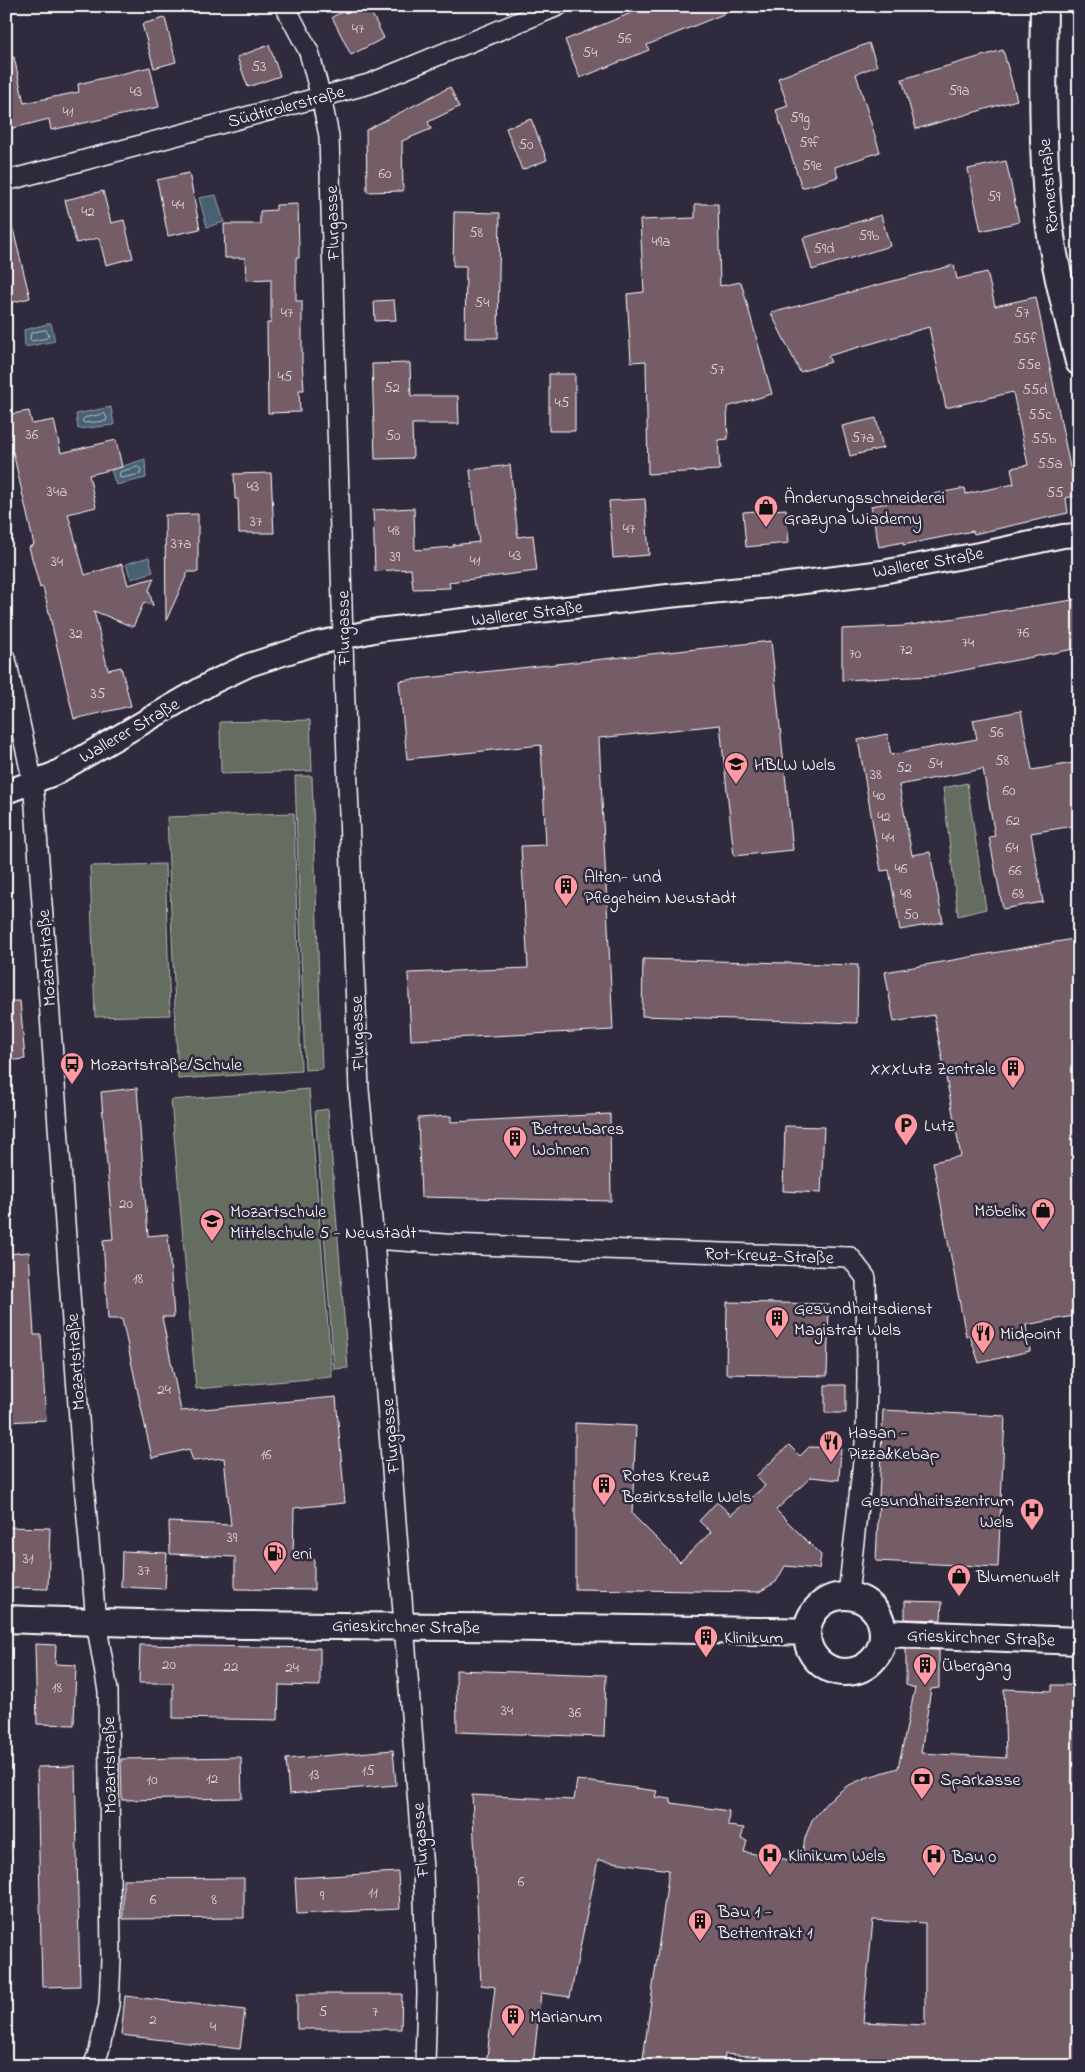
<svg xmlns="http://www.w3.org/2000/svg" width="1085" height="2072" font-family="'Indie Flower',sans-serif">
<rect width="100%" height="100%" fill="#2f2a3d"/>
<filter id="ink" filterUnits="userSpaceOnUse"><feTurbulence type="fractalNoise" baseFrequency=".02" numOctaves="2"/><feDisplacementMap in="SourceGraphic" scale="10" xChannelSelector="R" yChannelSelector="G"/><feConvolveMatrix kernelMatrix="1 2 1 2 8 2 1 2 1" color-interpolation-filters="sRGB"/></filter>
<g filter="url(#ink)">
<!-- green -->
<path fill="#656c60" stroke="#b2b6b0" d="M310,720L312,771L221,774L220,722Z
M295,776H312L322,1069L305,1070Z
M967,783L986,909L958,916L943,788Z
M294,813L301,1071L178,1079L167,817Z
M165,864L170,1015L95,1017L90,866Z
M309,1089L332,1377L196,1389L171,1100Z
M328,1109L348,1368L334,1369L315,1111Z"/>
<!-- water -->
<path fill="#496173" stroke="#92a0ab" d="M216,195L224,222L207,227L199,198Z
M51,323L55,341L25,347L24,330Z
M111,407L114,425L78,429L76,414Z
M145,459L146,478L116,485L111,470Z
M149,557L153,572L131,579L126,564Z"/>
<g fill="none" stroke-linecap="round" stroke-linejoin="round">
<!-- shore -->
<path stroke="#b6c0c7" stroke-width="1" d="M46,330L49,335L47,338L32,341L30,339L31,333Z
M105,414L107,418L106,421L85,423L82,421L84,418Z
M138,467L141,469L140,474L122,478L119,477L120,472Z"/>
</g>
<!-- building -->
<path fill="#755d67" stroke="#fff" fill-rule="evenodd" d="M354,6H368L384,38L351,55L332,17Z
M648,6L741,7L647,45L649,50L580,78L565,40Z
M165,18L176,62L154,68L142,24Z
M869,43L877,66L856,74L880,152L835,167L838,177L802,188L776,110L788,106L778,78Z
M269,45L280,76L248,87L237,57Z
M1003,50L1017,100L916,129L902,79Z
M14,57L24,103L79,92L78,84L150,67L159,107L51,130L49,119L6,130V58Z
M450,87L459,107L428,122L431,129L402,141L403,191L367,192L366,130Z
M531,119L547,160L522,170L506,128Z
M1006,161L1019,222L981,231L968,169Z
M189,173L200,229L168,236L157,180Z
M103,191L111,223L124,220L133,258L106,265L99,238L76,243L65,200Z
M298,204L299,251V258H296V301H302V361L304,390H299L300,412L268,413L267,323H271V279L246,280L245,258H225L224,224H260V211L276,210V205Z
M695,204H718L720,286L741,282L772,394L727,407L728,439L718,440L720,470L648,474L646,361L631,362L627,294L644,292L640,220L695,218Z
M454,212L500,213L498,338H465L466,266H453Z
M881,215L890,246L812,270L803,238Z
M13,229L30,298L6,304V230Z
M954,265L957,279L987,272L995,306L1036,297L1070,467L1074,466L1079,495L1066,498L1068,513L974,534L973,531L903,545V542L879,547L871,506L965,488L966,494L1014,484L1011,468L1028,465L1013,392L946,408L929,327L828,356L831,362L800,372L771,313Z
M394,300L396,320L375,321L374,301Z
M410,363L411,396H458L459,424H412L413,458L375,459L372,364Z
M549,374H575V431H549Z
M29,411L32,424L54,420L61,453L116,440L122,467L89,475L96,507L68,514L85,575L122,564L128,585L154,578L149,590L153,606L144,602L133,627L94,611L108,670L121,667L131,706L74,719L43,587L40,588L29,547L34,545L13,452L6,453V415Z
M876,418L883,448L850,456L842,426Z
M510,465L518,537L533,535L537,571L449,582L450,588L413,589L411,569L375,571L373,510L414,508L415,550L453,547V545L479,542L470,470Z
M271,473L274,533H239L238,499H235L234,474Z
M645,499L649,555L613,558L609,501Z
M786,509L789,543L746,547L743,512Z
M198,514V572H188L166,621L165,515Z
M1079,599V648L934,676L842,680V629L904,626Z
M771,641L793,850L734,856L720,725L599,738L613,1030L411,1040L408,973L528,968L521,846L546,845L541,745L407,759L399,681Z
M1021,711L1032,770L1079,762V825L1031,833L1043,902L1003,909L989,837L995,836L983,769L899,785L912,855L930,852L943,922L900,930L889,870L881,871L858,740L887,734L891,755L977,739L973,720Z
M1079,938V1315L1026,1325L1030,1351L979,1363L970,1336H966L933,1162L961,1156L934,1015L894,1022L885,972Z
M643,959L858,965L857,1023L642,1016Z
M6,1001H20L25,1059L6,1061Z
M137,1088L148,1236L168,1234L174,1317H162L181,1411L336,1397L345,1503L294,1508L293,1559H314V1590L235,1589V1557L170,1554L169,1522L231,1525L224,1458L193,1461L189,1449L152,1458L122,1319H108L103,1240L113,1239L101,1092Z
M610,1114L611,1201L421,1197L418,1118L451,1116V1122Z
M785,1126L824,1127L821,1193L783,1191Z
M29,1252L34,1335H41L46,1420L6,1422V1254Z
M727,1302L829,1304L827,1376L726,1374Z
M825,1385H846V1413H825Z
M883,1410L1005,1416L998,1567L876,1561Z
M575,1423L636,1426L632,1514L680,1562L711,1532L699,1521L717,1502L731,1515L765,1486L756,1476L789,1445L800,1456L809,1447L841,1448L839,1480L811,1477L776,1510L821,1555L819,1569L785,1566L776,1582L759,1592L575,1589Z
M6,1527L50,1528L48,1589L6,1588Z
M122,1551L167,1553L165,1589L121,1587Z
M905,1601L942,1602L941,1620L905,1619Z
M35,1644L56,1645L55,1664L76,1665L74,1725L37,1724Z
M140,1645L320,1648V1686L279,1685L278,1720L173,1718V1683H139Z
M906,1649L939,1650V1688L931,1689L921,1753L1006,1758L1004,1689L1052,1691V1685H1079V2066H760L761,2057L725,2054L724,2066H642L669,1870L598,1860L570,1997L541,1993L533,2066H486L495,1987L481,1985L472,1795L574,1800L577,1780L657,1791L655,1797L671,1799V1803L729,1811L728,1826L744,1828L741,1839L747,1841L744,1852L801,1862L805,1838L812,1820L828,1801L847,1786L865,1778L898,1768L915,1688L906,1685ZM873,1920L925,1923V2025L863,2022Z
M456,1670L606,1675L604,1737L457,1732Z
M393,1750L396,1785L289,1794L286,1759Z
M241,1757L242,1798L122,1800L121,1759Z
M75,1766L80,1986L42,1987L37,1767Z
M398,1872L400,1909L297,1914L295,1878Z
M244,1878V1918L123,1919V1879Z
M297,1994H402L401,2029H297Z
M125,1996L245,2010L240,2049L121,2035Z"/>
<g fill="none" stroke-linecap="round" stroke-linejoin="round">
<!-- minor casing -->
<g stroke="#fff" stroke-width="22">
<path id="minor" d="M285,6L309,52L321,97L329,136L344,676L359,1090L374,1239L423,1869L427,1993L425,2066
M6,181L369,84L558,6
M6,659L33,783L35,806L82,1460L96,1622L108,1691L111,1959L109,2005L99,2051L93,2066
M374,1239L445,1244L850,1257L866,1278L867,1377L866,1434L848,1595"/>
</g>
<!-- tertiary casing -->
<g stroke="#fff" stroke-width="26">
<path id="tertiary" d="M6,792L54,774L213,682L249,665L314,644L378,630L668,596L773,586L882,572L984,553L1063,536L1079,535"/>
</g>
<!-- secondary casing -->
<g stroke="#fff" stroke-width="30">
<path id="secondary" d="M1044,6C1043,75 1042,144 1048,212C1053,263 1067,313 1079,362
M807 1634a38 38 0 1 1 76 0a38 38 0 1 1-76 0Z
M6,1619C273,1629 539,1625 806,1632
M884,1633L1079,1641"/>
</g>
<!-- minor -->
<use href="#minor" stroke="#2f2a3d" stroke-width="19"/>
<!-- tertiary -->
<use href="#tertiary" stroke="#2f2a3d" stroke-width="22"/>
<!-- secondary -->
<use href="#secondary" stroke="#2f2a3d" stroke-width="26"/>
</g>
</g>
<!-- icons -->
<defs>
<g id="shop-pin" transform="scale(1.25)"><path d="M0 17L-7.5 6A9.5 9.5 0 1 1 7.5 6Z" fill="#ff9aa2" stroke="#2f2a3d"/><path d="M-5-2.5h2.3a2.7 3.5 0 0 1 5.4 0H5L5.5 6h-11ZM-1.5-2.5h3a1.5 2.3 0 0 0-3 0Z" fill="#111"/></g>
<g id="school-pin" transform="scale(1.25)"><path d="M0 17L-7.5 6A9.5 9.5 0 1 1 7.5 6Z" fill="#ff9aa2" stroke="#2f2a3d"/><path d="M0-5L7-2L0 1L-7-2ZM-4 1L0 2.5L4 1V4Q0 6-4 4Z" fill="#111"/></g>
<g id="building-pin" transform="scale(1.25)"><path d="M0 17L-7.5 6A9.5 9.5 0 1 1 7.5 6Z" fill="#ff9aa2" stroke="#2f2a3d"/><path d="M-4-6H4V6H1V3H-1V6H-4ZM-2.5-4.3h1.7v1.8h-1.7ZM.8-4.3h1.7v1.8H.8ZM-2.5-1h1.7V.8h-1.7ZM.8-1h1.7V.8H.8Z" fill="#111"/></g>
<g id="bus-pin" transform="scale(1.25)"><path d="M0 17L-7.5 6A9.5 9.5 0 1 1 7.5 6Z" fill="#ff9aa2" stroke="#2f2a3d"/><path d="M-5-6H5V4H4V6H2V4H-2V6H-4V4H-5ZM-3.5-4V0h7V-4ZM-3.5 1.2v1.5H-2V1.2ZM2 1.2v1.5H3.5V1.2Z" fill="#111"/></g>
<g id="parking-pin" transform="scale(1.25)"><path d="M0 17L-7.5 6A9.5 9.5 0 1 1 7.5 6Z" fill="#ff9aa2" stroke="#2f2a3d"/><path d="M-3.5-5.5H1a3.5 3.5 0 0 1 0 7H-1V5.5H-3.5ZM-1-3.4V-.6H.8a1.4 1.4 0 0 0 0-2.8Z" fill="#111"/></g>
<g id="restaurant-pin" transform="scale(1.25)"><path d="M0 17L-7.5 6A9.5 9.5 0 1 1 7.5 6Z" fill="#ff9aa2" stroke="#2f2a3d"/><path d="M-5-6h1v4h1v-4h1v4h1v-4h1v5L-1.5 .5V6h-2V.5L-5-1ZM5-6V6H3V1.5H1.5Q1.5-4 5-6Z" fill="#111"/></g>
<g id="hospital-pin" transform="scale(1.25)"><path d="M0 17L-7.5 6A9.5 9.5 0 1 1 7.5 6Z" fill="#ff9aa2" stroke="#2f2a3d"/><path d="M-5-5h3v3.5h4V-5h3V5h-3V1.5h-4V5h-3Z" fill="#111"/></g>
<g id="fuel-pin" transform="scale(1.25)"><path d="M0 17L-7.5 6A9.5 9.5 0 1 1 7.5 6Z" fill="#ff9aa2" stroke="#2f2a3d"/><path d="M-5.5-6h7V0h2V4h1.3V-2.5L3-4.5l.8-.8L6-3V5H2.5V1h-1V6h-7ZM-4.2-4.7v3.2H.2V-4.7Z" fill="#111"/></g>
<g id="bank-pin" transform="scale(1.25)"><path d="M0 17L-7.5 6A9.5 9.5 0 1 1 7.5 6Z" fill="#ff9aa2" stroke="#2f2a3d"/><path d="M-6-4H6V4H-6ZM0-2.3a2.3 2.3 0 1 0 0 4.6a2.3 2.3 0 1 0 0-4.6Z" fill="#111"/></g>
</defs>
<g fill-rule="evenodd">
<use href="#shop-pin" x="766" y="507"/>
<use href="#school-pin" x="736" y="764"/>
<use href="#building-pin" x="566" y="886"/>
<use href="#bus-pin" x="72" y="1064"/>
<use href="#building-pin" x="1013" y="1068"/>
<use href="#parking-pin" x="906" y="1125"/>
<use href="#building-pin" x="515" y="1138"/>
<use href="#shop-pin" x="1043" y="1210"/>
<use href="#school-pin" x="212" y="1221"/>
<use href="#building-pin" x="777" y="1318"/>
<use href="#restaurant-pin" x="983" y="1333"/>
<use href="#restaurant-pin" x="831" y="1442"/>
<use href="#building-pin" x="604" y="1485"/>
<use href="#hospital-pin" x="1032" y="1510"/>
<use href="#fuel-pin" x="275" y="1553"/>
<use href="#shop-pin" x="959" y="1576"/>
<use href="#building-pin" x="706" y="1637"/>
<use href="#building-pin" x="925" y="1665"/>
<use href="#bank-pin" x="922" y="1779"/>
<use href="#hospital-pin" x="770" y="1855"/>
<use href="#hospital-pin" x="934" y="1856"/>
<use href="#building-pin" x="700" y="1921"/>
<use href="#building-pin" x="513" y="2016"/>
</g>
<g text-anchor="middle" stroke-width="5" stroke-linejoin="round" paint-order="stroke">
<!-- number labels -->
<g font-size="15" fill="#dcd6d9">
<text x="358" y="33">47</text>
<text x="624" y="43">56</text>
<text x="590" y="57">54</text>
<text x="259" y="71">53</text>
<text x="959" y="95">59a</text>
<text x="136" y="96">43</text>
<text x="68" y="116">41</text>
<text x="800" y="122">59g</text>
<text x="809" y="147">59f</text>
<text x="526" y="149">50</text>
<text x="812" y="170">59e</text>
<text x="385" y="178">60</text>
<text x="994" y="201">59</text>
<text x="178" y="209">44</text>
<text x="88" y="216">42</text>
<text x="476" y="237">58</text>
<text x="869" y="240">59b</text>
<text x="661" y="246">49a</text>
<text x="824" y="253">59d</text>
<text x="482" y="307">54</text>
<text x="287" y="317">47</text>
<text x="1022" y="317">57</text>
<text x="1025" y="343">55f</text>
<text x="1029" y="369">55e</text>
<text x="717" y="374">57</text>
<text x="285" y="381">45</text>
<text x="392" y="392">52</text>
<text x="1035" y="394">55d</text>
<text x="562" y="407">45</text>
<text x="1040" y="419">55c</text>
<text x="32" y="439">36</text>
<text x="393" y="440">50</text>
<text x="863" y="442">57a</text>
<text x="1044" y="443">55b</text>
<text x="1050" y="468">55a</text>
<text x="253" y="491">43</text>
<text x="57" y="496">34a</text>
<text x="1055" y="497">55</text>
<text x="256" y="526">37</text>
<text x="629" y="533">47</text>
<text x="394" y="535">48</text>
<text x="181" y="548">37a</text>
<text x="515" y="560">43</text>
<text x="395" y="561">39</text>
<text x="475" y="565">41</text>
<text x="57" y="566">34</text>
<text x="1023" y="637">76</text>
<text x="76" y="638">32</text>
<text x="968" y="647">74</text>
<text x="906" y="654">72</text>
<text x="855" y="658">70</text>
<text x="98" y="698">35</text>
<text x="996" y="737">56</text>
<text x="1002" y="765">58</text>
<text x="935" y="768">54</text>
<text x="904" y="772">52</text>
<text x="876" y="779">38</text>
<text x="1009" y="795">60</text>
<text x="879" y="800">40</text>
<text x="884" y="821">42</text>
<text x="1013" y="825">62</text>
<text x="888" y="842">44</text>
<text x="1012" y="852">64</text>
<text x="901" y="873">46</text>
<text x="1015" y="875">66</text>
<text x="906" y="898">48</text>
<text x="1018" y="898">68</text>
<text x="911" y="919">50</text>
<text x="126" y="1208">20</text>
<text x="138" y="1283">18</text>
<text x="164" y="1394">24</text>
<text x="266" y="1459">16</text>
<text x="232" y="1542">39</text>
<text x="28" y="1563">31</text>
<text x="144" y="1575">37</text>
<text x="169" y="1669">20</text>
<text x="231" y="1671">22</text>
<text x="292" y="1672">24</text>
<text x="57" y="1692">18</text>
<text x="507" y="1715">34</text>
<text x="575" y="1717">36</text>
<text x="368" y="1775">15</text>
<text x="314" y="1779">13</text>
<text x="212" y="1783">12</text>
<text x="152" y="1784">10</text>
<text x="521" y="1886">6</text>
<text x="373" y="1897">11</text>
<text x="322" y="1900">9</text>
<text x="153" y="1904">6</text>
<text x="214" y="1904">8</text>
<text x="323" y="2016">5</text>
<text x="375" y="2016">7</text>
<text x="153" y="2024">2</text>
<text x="213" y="2031">4</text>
</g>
<!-- street labels -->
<g font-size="18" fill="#fff" stroke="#2f2a3d">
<text transform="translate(286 106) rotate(-15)" y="6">Südtirolerstraße</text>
<text transform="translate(1048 186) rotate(-95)" y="6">Römerstraße</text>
<text transform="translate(332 223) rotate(-92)" y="6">Flurgasse</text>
<text transform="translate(928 562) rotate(-10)" y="6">Wallerer Straße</text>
<text transform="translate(527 613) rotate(-7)" y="6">Wallerer Straße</text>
<text transform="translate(343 628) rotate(-91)" y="6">Flurgasse</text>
<text transform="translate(129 730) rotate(-30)" y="6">Wallerer Straße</text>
<text transform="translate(46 958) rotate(-94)" y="6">Mozartstraße</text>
<text transform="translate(357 1033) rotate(-92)" y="6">Flurgasse</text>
<text transform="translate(769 1255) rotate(2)" y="6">Rot-Kreuz-Straße</text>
<text transform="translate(75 1362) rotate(-94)" y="6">Mozartstraße</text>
<text transform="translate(390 1436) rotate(-95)" y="6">Flurgasse</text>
<text transform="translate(406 1626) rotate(1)" y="6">Grieskirchner Straße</text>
<text transform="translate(981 1637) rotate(2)" y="6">Grieskirchner Straße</text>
<text transform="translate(109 1765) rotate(-91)" y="6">Mozartstraße</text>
<text transform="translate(420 1840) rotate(-94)" y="6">Flurgasse</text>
</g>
<!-- poi labels -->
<g font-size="18" fill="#fff" stroke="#2f2a3d" text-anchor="start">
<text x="784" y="503">Änderungsschneiderei<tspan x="784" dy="21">Grazyna Wiaderny</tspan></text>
<text x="754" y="770">HBLW Wels</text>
<text x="584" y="882">Alten- und<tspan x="584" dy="21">Pflegeheim Neustadt</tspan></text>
<text x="90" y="1070">Mozartstraße/Schule</text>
<text x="996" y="1074" text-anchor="end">XXXLutz Zentrale</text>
<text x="924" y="1131">Lutz</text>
<text x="532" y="1134">Betreubares<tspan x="532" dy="21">Wohnen</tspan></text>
<text x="1026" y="1216" text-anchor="end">Möbelix</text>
<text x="230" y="1217">Mozartschule<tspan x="230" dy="21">Mittelschule 5 - Neustadt</tspan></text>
<text x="794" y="1314">Gesundheitsdienst<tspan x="794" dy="21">Magistrat Wels</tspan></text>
<text x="1000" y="1339">Midpoint</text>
<text x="848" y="1438">Hasan -<tspan x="848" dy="21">Pizza&amp;Kebap</tspan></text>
<text x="622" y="1481">Rotes Kreuz<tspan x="622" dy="21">Bezirksstelle Wels</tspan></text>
<text x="1014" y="1506" text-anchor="end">Gesundheitszentrum<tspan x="1014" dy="21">Wels</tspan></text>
<text x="292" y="1559">eni</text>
<text x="976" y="1582">Blumenwelt</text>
<text x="724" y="1643">Klinikum</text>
<text x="942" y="1671">Übergang</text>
<text x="940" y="1785">Sparkasse</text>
<text x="788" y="1861">Klinikum Wels</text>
<text x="952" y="1862">Bau 0</text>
<text x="718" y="1917">Bau 1 -<tspan x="718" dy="21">Bettentrakt 1</tspan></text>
<text x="530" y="2022">Marianum</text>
</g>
</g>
<!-- margin -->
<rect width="1085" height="2072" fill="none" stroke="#2f2a3d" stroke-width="25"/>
<rect x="12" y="12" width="1060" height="2047" fill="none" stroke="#fff" stroke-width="2" filter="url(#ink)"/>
</svg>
